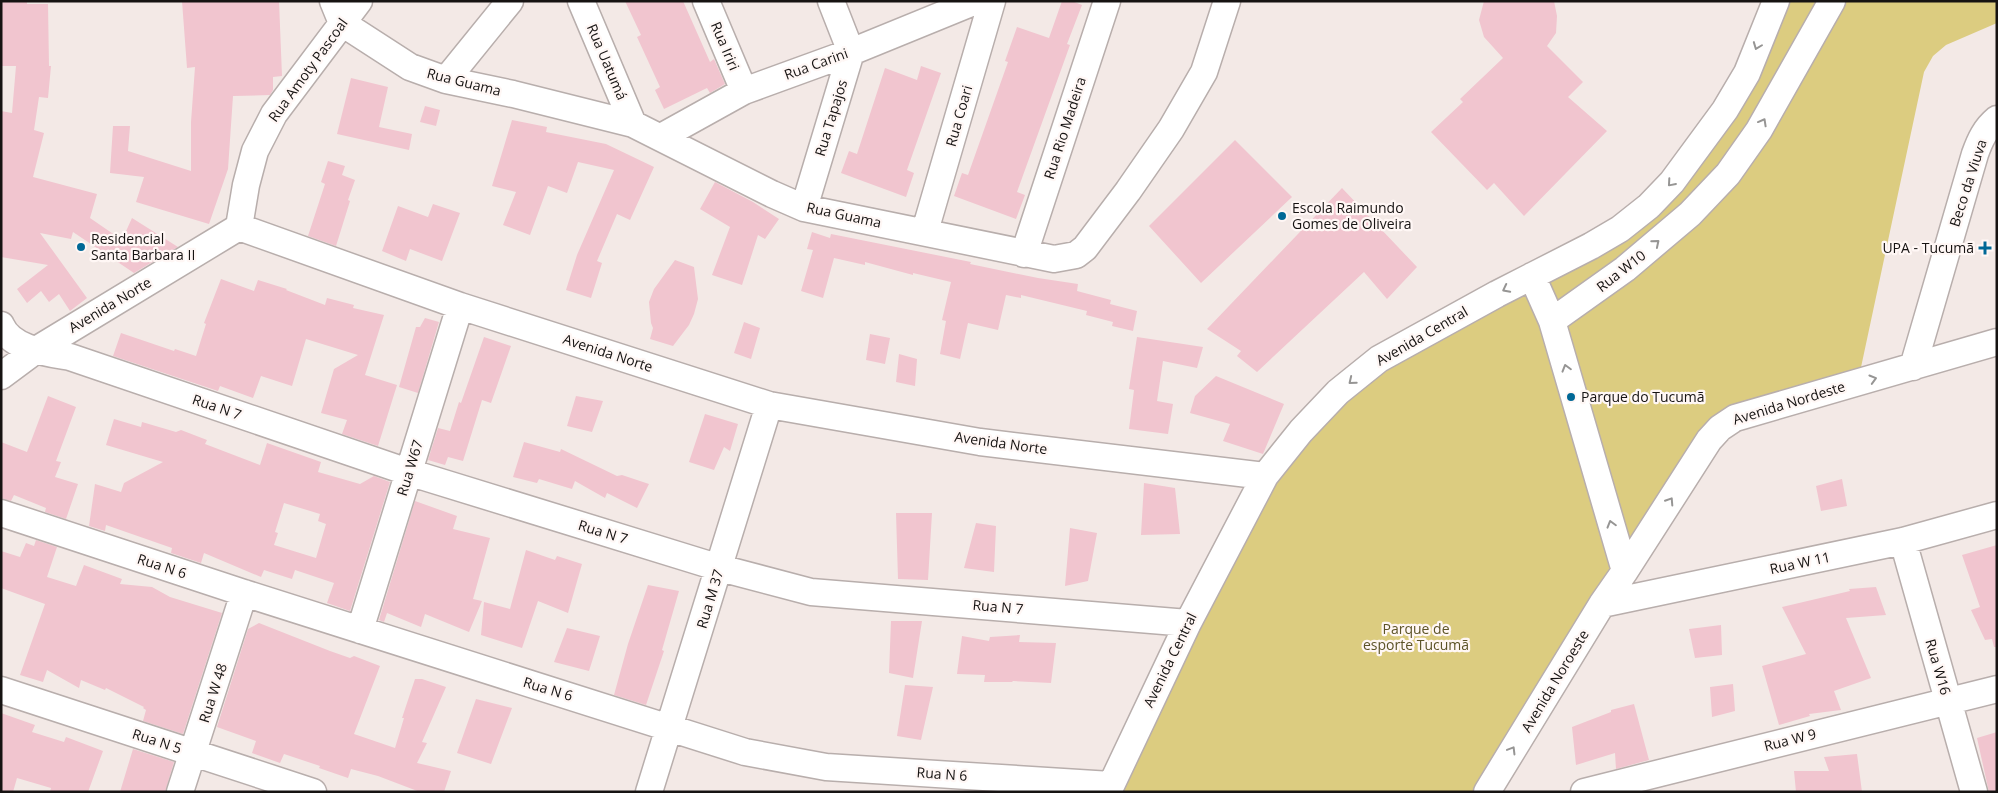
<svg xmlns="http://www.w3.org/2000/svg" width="1998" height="793" font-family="'Open Sans',sans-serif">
<rect width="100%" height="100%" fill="#f3e9e6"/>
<!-- green -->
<path fill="#dccc80" d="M1771,1H1997V23L1946,45L1933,56L1924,72L1860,372L1735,418L1487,792H1108L1188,623L1320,410L1635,217L1694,154Z"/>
<!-- building -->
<path fill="#f1c5cf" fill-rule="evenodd" d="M1,1H27V4H48L49,66H51L48,98L39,97L34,130L44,133L33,177L97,194L90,218L122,240L132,218L178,247L157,259L156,258L154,261L134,273L73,232L71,239L40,233L87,298L70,311L59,294L49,302L41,291L27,303L17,289L48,265L1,257V111L12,113L16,66H2Z
M182,1H279L282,76L273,77V90L270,95L233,96L228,169L209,224L136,202L144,177L110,173L113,126H130L128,151L191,171V122L195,67L187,68Z
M625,1H683L710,62L714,59L725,84L710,93L707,88L664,109L655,90L660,87L637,37L641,35Z
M1062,1H1072L1082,5L1067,44L1070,45L1017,192L1025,195L1016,219L954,196L962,173L968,175L1008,62L1005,61L1017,27L1049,38Z
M1484,1H1554L1557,16L1556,33L1547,46L1583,82L1568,97L1607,131L1524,216L1494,183L1487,190L1431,132L1463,102L1460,99L1503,58L1484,37L1479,20Z
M921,66L941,73L907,170L914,173L906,197L841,173L849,151L857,154L885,68L917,80Z
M351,78L388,87L379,127L412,134L409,150L337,134Z
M425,106L440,110L436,126L420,122Z
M512,120L547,127L546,132L606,144L654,167L630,220L617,214L597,261L602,263L591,298L566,290L577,255L614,170L578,162L567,193L548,186L530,235L503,225L516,192L492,186Z
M1235,140L1292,197L1201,283L1149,226Z
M328,161L345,166L342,175L355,180L348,200L350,201L336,246L308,236L325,184L321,182Z
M715,182L753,202L779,219L765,239L758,235L742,285L712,275L730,227L700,209Z
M1342,188L1417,267L1387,299L1364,272L1257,372L1237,356L1241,351L1207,329Z
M433,204L460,213L442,261L410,249L406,261L382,251L398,206L428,217Z
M812,232L830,238L831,234L971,262L970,264L1038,278L1078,284L1077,291L1111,300L1110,304L1137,311L1133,331L1112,326L1113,322L1086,315L1087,311L1021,295V298L1006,295L998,330L968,323L960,359L940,354L946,321L942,320L951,282L913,273V275L865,262V265L834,258L823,298L801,291L813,250L807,249Z
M675,260L694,267L698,299L694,314L689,325L673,346L650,339L653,328L651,323L649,302L654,289Z
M221,279L254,291L258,280L287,289L286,290L325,305L327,298L354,305L353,308L384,315L365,375L397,385L378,446L342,434L347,420L321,413L334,369L358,355L306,339L292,386L261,376L253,398L220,386L218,391L113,356L121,333L174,351L175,349L196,356L206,324L204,323Z
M425,318L439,322L418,393L399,387L416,327H420Z
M744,322L760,328L751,359L734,353Z
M870,334L890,338L885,364L866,360Z
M484,337L511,346L491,403L482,400L463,461L448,457L445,465L428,460L438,428L450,431L459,402L461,403Z
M1137,337L1203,347L1197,368L1163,361L1157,401L1173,404L1168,434L1129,429L1134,390L1129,389Z
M899,354L917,359L915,386L896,382Z
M1216,376L1284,404L1263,454L1223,441L1230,424L1190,413L1195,396Z
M48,396L76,407L56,461L61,462L55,477L78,484L66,519L45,512L46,508L14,495L11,501L1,498V442L27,452Z
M576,396L603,401L592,432L567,426Z
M705,414L738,424L730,451L724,447L714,470L689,462Z
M114,419L141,427L142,422L176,432L181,430L207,440L205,444L260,465L267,443L321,462L318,472L360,484L374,476L390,482L350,611L327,603L334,583L295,570L292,579L264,570L261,577L204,553L201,563L171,553L172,548L106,525L105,531L89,526L95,484L121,492L124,483L163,462L106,445ZM284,503L320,514L318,521L326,524L316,558L274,545L278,533L275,532Z
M524,442L560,452L561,449L617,476L622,475L649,484L637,508L607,493L605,498L575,481L572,489L539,479L537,483L513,477Z
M1842,479L1847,506L1821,511L1816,486Z
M1144,483L1175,488L1180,534L1141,535Z
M415,501L457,516L453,529L490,538L473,599L482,601L469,632L425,614L421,627L387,613L384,622L379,620Z
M896,513H932L928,580L898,579Z
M976,523L996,526L994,572L964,568Z
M1070,528L1097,533L1088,581L1065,586Z
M36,540L57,547L47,577L76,586L84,565L122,579L120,584L152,587L170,597L222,613L183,734L143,721L146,710L143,708L144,707L106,688L105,690L81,680L79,688L47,670L43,682L20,675L45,604L1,588V551L20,557L26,543L34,546Z
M1997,545V647H1994L1992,639L1985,640L1971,610L1980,607L1962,555Z
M526,550L555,560L557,556L582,564L568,613L538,601L522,648L481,635L484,602L510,609Z
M648,585L679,591L662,650L664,651L646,705L614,695L628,644Z
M1876,587L1886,615L1846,618L1871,678L1834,691L1841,710L1809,714L1810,716L1779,725L1762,666L1806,654L1782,607L1850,591L1849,589Z
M891,621H922L913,678L889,673Z
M259,623L330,651L350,658L354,656L380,666L354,734L395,748L404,718H402L415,679H422L446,687L422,742L427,743L417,763L451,771L444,792H420L378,776L351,769L348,778L319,768L320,766L284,754L280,763L252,753L256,741L217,727L248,629Z
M1721,625L1722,655L1695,658L1689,629Z
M567,628L600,636L589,671L554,662Z
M1020,635L1019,642L1056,643L1051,683L1013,681L1012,682H984L985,675L957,674L962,636L989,641L990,637Z
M1733,684L1735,711L1712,717L1710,687Z
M905,685L933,687L921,740L897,736Z
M476,699L512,708L491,764L457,753Z
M1634,704L1649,760L1616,769L1615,753L1576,765L1572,727L1611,712V710Z
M1,713L35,725L32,732L64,742L66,737L103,751L88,792H50L51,788L17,778L13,792H1Z
M1997,732V792H1989L1977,738Z
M133,749L174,762L165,792H120Z
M1857,754L1862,792H1796L1794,771H1829L1824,757Z"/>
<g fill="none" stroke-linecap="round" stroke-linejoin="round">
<!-- minor casing -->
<g stroke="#b8aeac" stroke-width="29">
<path id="minor" d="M333,1L342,23L410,67L446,80L513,94L633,124L772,194L804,208L1054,259L1076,255L1085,248L1128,191L1171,129L1204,72L1227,1
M581,1L633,124
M706,1L744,91
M446,80L510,1
M661,137L744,91L851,52L976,1
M804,208L851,52L831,1
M239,227L246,185L255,151L274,114L359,1
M925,231L992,1
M1024,254L1107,1
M1532,276L1552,321
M1,325C11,349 47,353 70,357L408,472L720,568L811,592L1188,623
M1913,367L1975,154C1980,140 1985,129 1997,119
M1,376L36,350L239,227L460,306L769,405L980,442L1265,476
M1,513L244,593L745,752L826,767L1111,785
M1903,541L1974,792
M1625,571L1552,321L1625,269L1690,214L1728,174L1759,130L1832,1
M1602,604L1903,541L1997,515
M360,630L460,306
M1,690L313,792
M180,792L244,593
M649,792L769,405
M1108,792L1188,623L1265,476L1301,431L1338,392L1379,359L1497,294L1591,246L1620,229L1649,206L1672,182L1725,110L1747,73L1776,1
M1487,792L1602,604L1625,571L1709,440L1720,428L1735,418L1997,342
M1584,792L1997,689"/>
</g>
<!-- minor -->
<use href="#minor" stroke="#fff" stroke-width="26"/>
</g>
<!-- one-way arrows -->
<defs><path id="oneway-chevron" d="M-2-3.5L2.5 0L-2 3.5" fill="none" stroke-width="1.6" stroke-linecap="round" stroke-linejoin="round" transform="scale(1.25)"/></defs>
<g stroke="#969594">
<use href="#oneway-chevron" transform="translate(1757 46) rotate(111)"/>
<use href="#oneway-chevron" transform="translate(1763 122) rotate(-61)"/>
<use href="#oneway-chevron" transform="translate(1671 183) rotate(131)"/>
<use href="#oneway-chevron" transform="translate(1656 243) rotate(-40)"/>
<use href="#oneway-chevron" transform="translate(1506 289) rotate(153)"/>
<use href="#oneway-chevron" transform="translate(1566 368) rotate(-106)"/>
<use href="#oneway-chevron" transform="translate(1873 379) rotate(-16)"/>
<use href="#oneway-chevron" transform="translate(1352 381) rotate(141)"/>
<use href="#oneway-chevron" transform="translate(1670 501) rotate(-57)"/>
<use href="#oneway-chevron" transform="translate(1611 524) rotate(-106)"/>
<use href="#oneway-chevron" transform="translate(1512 750) rotate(-59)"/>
</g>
<!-- markers -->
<g fill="#006896" stroke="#fff7f5" stroke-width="2">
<circle cx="1282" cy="216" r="5"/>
<circle cx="81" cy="247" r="5"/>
<path d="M1982.5 240.5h5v5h5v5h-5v5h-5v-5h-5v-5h5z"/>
<circle cx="1571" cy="397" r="5"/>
</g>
<g text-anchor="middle" stroke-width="4.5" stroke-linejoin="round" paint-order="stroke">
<!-- street labels -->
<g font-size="14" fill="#161312" stroke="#fff7f5">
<text transform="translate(725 46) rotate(67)" y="5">Rua Iriri</text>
<text transform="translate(607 62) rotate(67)" y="5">Rua Uatumá</text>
<text transform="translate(816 64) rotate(-20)" y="5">Rua Carini</text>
<text transform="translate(308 70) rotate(-54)" y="5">Rua Amoty Pascoal</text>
<text transform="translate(464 82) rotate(14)" y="5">Rua Guama</text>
<text transform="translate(959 116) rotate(-74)" y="5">Rua Coari</text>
<text transform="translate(831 118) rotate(-73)" y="5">Rua Tapajos</text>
<text transform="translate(1065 128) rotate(-72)" y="5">Rua Rio Madeira</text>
<text transform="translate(1968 183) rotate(-72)" y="5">Beco da Viuva</text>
<text transform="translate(844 215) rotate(12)" y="5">Rua Guama</text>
<text transform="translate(1621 271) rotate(-38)" y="5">Rua W10</text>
<text transform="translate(110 305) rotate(-31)" y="5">Avenida Norte</text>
<text transform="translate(1422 336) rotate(-30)" y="5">Avenida Central</text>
<text transform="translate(608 353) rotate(18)" y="5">Avenida Norte</text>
<text transform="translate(1789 403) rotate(-17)" y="5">Avenida Nordeste</text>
<text transform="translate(217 407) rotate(19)" y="5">Rua N 7</text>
<text transform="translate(1001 443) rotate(8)" y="5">Avenida Norte</text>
<text transform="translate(410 468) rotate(-73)" y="5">Rua W67</text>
<text transform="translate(603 532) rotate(17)" y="5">Rua N 7</text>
<text transform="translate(1800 563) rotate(-12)" y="5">Rua W 11</text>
<text transform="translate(162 566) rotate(18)" y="5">Rua N 6</text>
<text transform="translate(710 599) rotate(-73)" y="5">Rua M 37</text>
<text transform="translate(998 607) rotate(5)" y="5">Rua N 7</text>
<text transform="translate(1170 660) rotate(-64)" y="5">Avenida Central</text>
<text transform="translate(1938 667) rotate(74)" y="5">Rua W16</text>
<text transform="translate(1555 681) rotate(-59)" y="5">Avenida Noroeste</text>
<text transform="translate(548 689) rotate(17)" y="5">Rua N 6</text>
<text transform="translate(213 693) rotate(-72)" y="5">Rua W 48</text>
<text transform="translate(1790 740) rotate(-14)" y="5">Rua W 9</text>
<text transform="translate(157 741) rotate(18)" y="5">Rua N 5</text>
<text transform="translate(942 774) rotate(4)" y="5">Rua N 6</text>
</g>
<!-- poi labels -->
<g font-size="14" fill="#161312" stroke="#fff7f5" text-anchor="start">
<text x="1292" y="213">Escola Raimundo<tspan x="1292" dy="16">Gomes de Oliveira</tspan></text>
<text x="91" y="244">Residencial<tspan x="91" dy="16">Santa Barbara II</tspan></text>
<text x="1974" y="253" text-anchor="end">UPA - Tucumã</text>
<text x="1581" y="402">Parque do Tucumã</text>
</g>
<!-- park labels -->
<g font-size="14" fill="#5c5327" stroke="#fff7f5">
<text x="1416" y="634">Parque de<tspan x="1416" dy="16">esporte Tucumã</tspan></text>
</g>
</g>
<!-- border -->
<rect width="1998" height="793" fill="none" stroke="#161312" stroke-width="5"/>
</svg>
